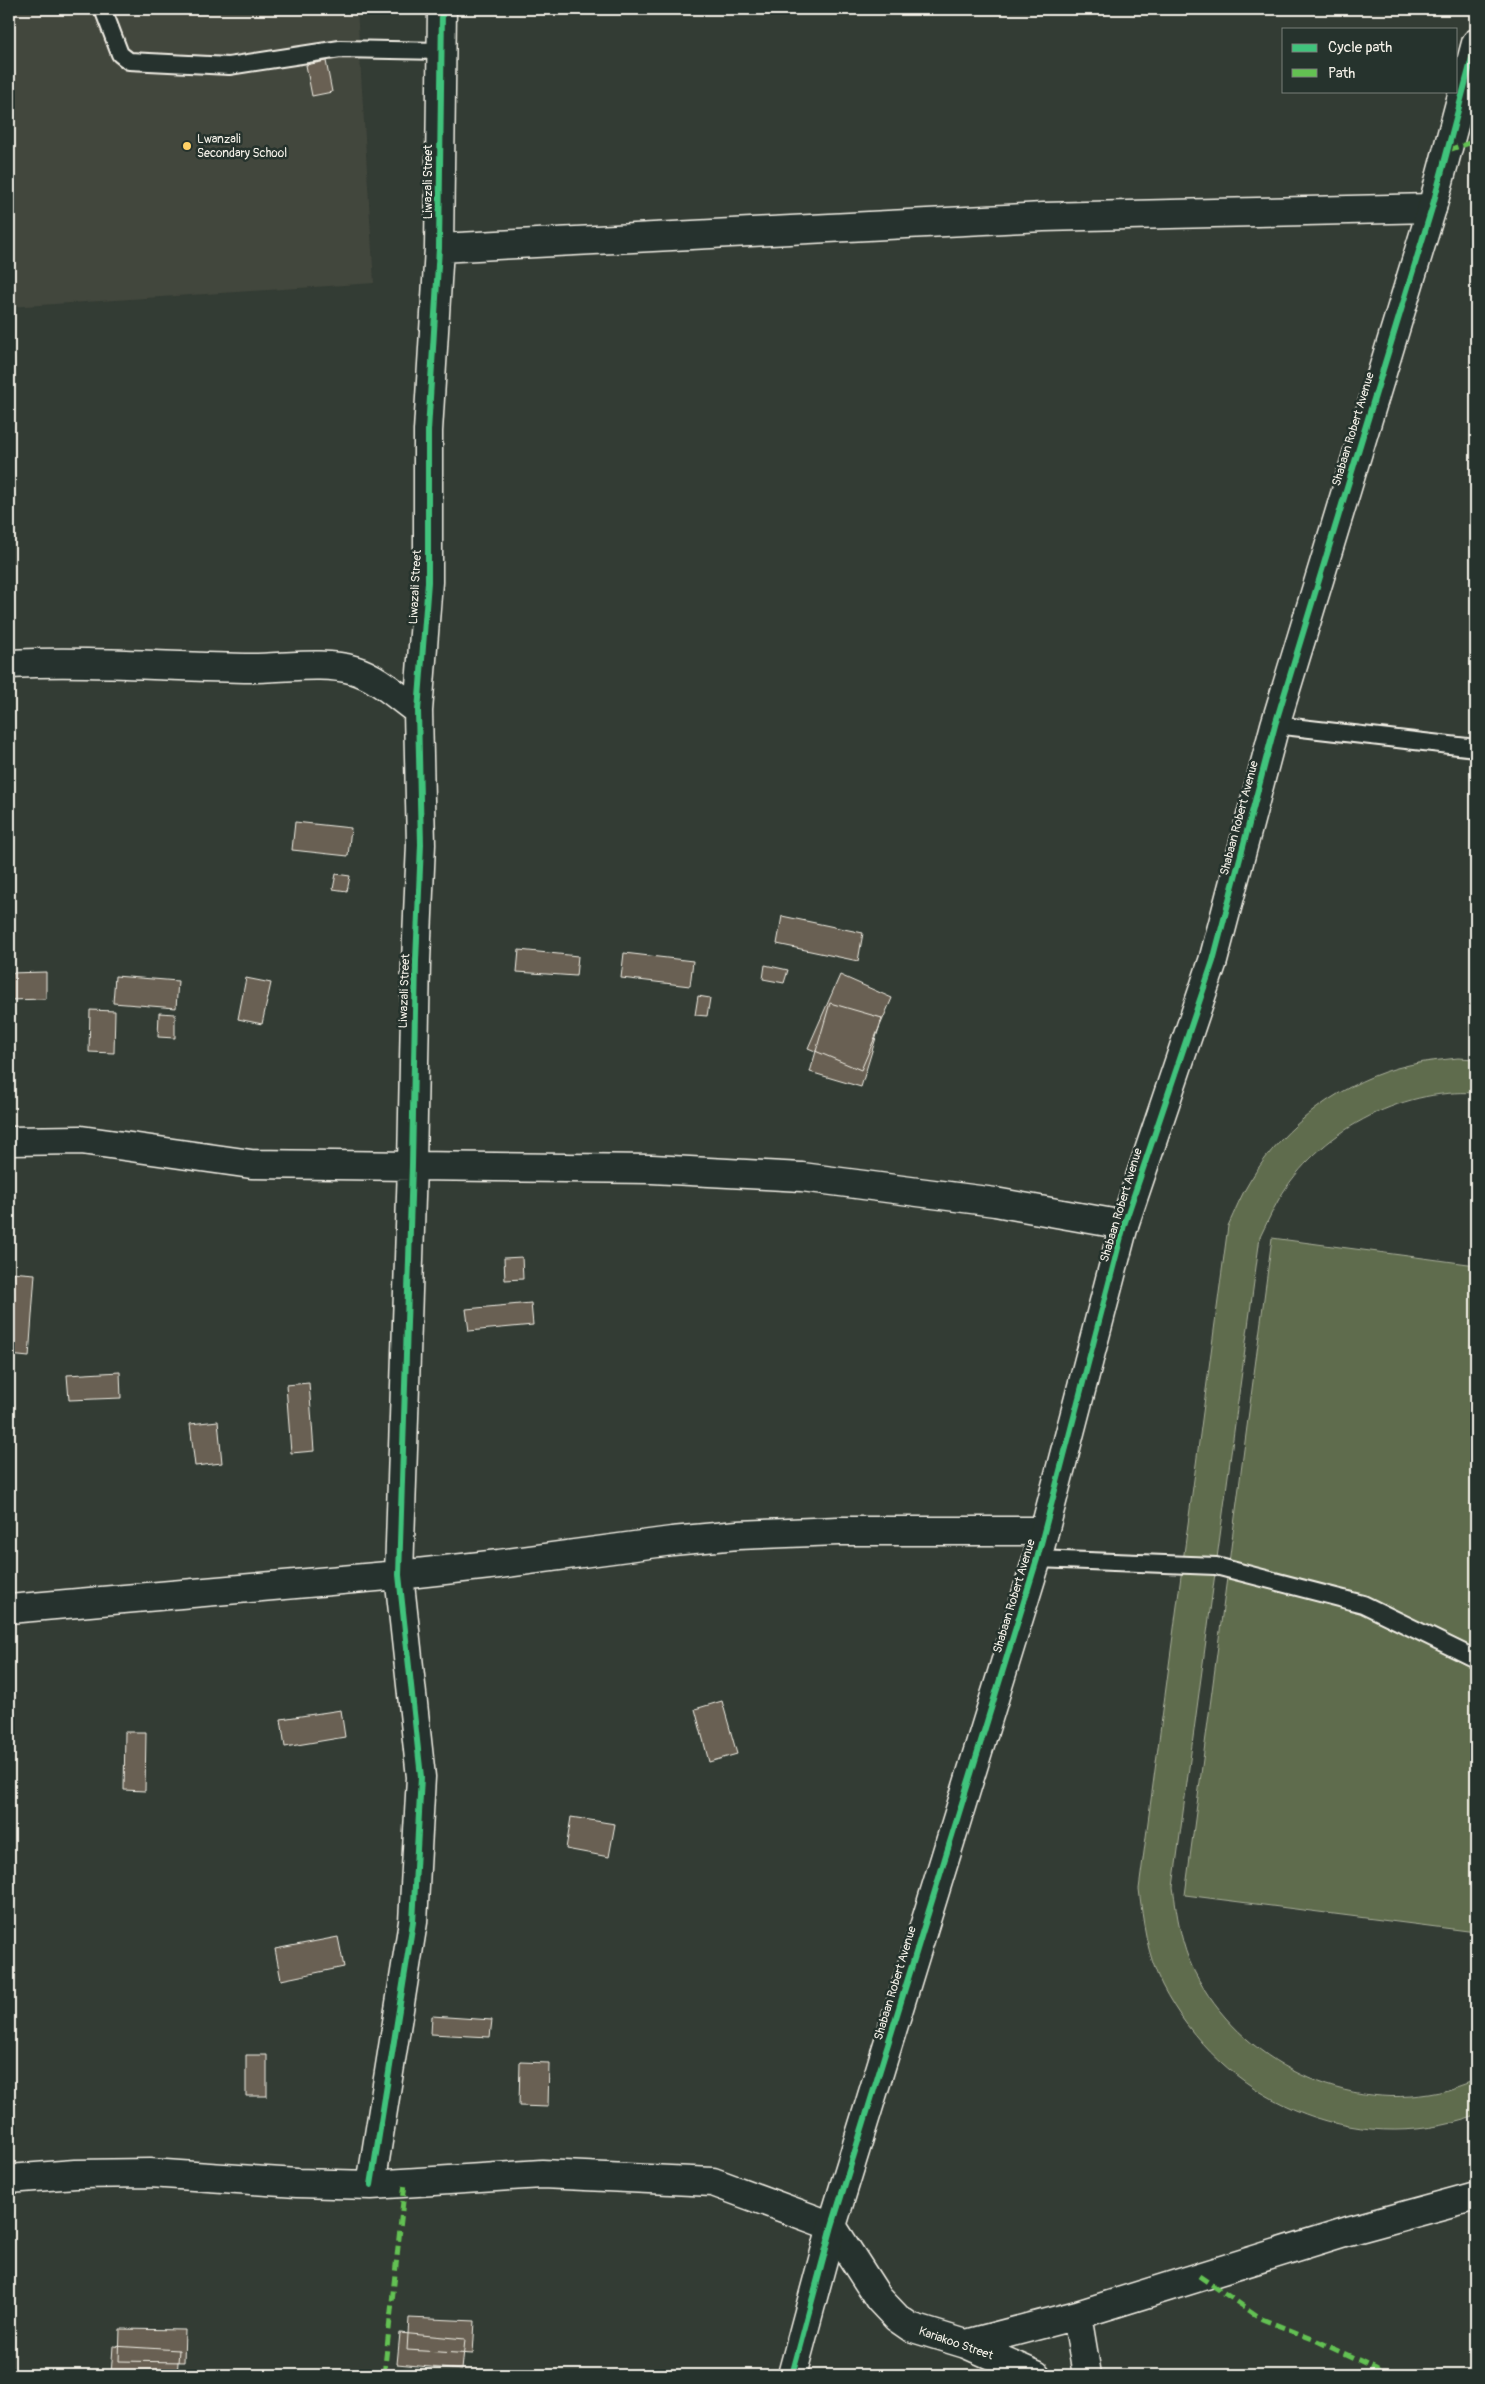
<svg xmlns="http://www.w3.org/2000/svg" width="1485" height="2384" font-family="Pangolin,sans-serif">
<rect width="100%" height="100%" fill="#333c34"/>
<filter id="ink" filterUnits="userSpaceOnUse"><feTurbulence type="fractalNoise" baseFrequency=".02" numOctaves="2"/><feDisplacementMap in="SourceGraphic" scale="10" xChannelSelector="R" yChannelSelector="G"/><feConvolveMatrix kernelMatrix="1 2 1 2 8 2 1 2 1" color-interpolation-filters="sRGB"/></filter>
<g filter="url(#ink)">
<!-- built -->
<path fill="#43473d" d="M9,9H357L374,283L9,307Z"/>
<!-- green -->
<path fill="#5e6c4d" stroke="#a9ae9a" d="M1458,1058L1476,1059V1093C1400,1088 1317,1133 1279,1199C1272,1211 1266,1225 1260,1237L1173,1887C1177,1915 1181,1945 1194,1971C1240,2062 1347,2116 1448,2090C1457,2087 1467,2083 1476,2080V2116C1353,2159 1221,2100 1162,1985C1147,1955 1143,1921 1139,1889L1228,1226C1235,1211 1241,1195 1250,1181C1283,1125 1345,1079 1409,1065C1425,1061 1442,1060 1458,1058Z
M1272,1238L1476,1265V1932L1185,1895Z"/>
<!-- building -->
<path fill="#696152" stroke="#f4f1e8" d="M326,61L332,92L312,96L306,65Z
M295,822L351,828L348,856L292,850Z
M336,874L350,876L347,891L333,889Z
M782,916L863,933L858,961L777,944Z
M519,950L578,956L576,976L517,972Z
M624,953L693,961L690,986L621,978Z
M765,965L788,970L784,983L763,979Z
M46,972V999L9,1000V973Z
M840,975L892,998L861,1070L808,1048Z
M115,976L178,981L176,1008L113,1003Z
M246,978L271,983L262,1024L238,1019Z
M698,996L710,998L707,1016L695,1015Z
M830,1003L882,1018L861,1087L810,1072Z
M90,1010L115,1011L114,1053L89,1052Z
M159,1013L175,1014V1038L158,1037Z
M522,1257L523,1279L505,1280L504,1258Z
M10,1272L35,1274L29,1357L9,1355Z
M531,1303L533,1325L469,1331L466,1309Z
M120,1372L121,1398L69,1400L67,1375Z
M309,1383L314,1451L291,1453L286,1385Z
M218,1421L222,1463L195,1466L190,1424Z
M722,1701L737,1754L709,1762L695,1709Z
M341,1710L345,1737L285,1747L281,1719Z
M125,1732H146L145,1791L124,1790Z
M571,1817L615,1824L609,1857L566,1849Z
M338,1937L344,1967L281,1980L275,1949Z
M432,2016L492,2020L490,2037L431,2034Z
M246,2055H267V2096H246Z
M520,2062L549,2063L548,2107L519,2106Z
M409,2318L475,2321L473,2354L407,2350Z
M120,2329L185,2330L184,2362L119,2361Z
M400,2333L465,2339L462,2370L397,2364Z
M113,2346L179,2350L177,2375H111Z"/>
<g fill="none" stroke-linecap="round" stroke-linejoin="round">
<!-- service casing -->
<g stroke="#f4f1e8" stroke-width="20">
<path id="service" d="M103,9L120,54L129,61L229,66L340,49L441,51
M1275,725L1476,748
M1037,1559L1216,1566L1363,1604L1476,1659"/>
</g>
<!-- minor casing -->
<g stroke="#f4f1e8" stroke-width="31">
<path id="minor" d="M439,248L1043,217L1432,208
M9,664C90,660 171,667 252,668C283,668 325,661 354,670C378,677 398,697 418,711
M9,1141L81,1140L251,1164L652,1169L802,1177L995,1202L1124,1225
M9,1609L399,1575L499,1564L672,1541L738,1535L838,1531H1044
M9,2179L75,2174L150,2173L297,2183L371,2185L542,2174L713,2182L832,2226L879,2299L897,2318L910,2327L966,2344L1036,2375
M371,2185L413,1922L421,1777L399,1575L412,1165L416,961L421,844L418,711L428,582V431L439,248L442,9
M1077,2315L1087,2375
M966,2344L1077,2315L1348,2231L1476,2196"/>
</g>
<!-- tertiary casing -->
<g stroke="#f4f1e8" stroke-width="31">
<path id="tertiary" d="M792,2375L832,2226L1037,1559L1124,1225L1213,961L1275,725L1432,208L1476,43"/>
</g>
<!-- service -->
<use href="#service" stroke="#26332d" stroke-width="16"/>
<!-- minor -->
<use href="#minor" stroke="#26332d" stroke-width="28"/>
<!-- tertiary -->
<use href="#tertiary" stroke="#26332d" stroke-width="28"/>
<!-- quiet -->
<path stroke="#63c152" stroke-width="5" stroke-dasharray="10 5" stroke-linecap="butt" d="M1448,150L1476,141
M1199,2276L1262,2319L1315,2340L1376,2368L1387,2375
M384,2375L405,2183"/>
<!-- cycleway casing -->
<g stroke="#26332d" stroke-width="9">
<path id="cycleway" d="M371,2185L413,1922L421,1777L399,1575L412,1165L416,961L421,844L418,711L428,582V431L439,248L442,9
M792,2375L832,2226L1037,1559L1124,1225L1213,961L1275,725L1432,208L1476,43"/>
</g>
<!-- cycleway -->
<use href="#cycleway" stroke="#40c37c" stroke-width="6"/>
</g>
</g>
<!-- markers -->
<circle fill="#ffd166" stroke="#26332d" stroke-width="2" cx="187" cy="146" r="5"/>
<g text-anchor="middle" stroke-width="5" stroke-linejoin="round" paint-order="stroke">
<!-- poi labels -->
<g font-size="12" fill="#f4f1e8" stroke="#26332d" text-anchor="start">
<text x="197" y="143">Lwanzali<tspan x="197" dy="14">Secondary School</tspan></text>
</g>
<!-- street labels -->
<g font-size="12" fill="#f4f1e8" stroke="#26332d">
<text transform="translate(428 182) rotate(-90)" y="4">Liwazali Street</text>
<text transform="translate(1353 429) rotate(-73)" y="4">Shabaan Robert Avenue</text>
<text transform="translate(415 587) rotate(-87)" y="4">Liwazali Street</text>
<text transform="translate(1239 818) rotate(-75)" y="4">Shabaan Robert Avenue</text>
<text transform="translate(404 991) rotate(-88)" y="4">Liwazali Street</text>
<text transform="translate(1121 1205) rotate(-73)" y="4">Shabaan Robert Avenue</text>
<text transform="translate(1014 1596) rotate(-73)" y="4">Shabaan Robert Avenue</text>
<text transform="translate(895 1983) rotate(-73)" y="4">Shabaan Robert Avenue</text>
<text transform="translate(956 2343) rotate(19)" y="4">Kariakoo Street</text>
</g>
</g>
<!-- margin -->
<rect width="1485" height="2384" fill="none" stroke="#26332d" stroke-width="30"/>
<rect x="15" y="15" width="1455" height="2354" fill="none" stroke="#f4f1e8" stroke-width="2" filter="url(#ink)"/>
<!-- legend -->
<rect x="1282" y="28" width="175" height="65" fill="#26332d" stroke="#787f78"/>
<rect x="1292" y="44" width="25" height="8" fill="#40c37c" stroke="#787f78"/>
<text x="1328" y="52" font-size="15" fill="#f4f1e8">Cycle path</text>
<rect x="1292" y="69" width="25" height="8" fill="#63c152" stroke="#787f78"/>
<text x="1328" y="78" font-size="15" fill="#f4f1e8">Path</text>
</svg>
